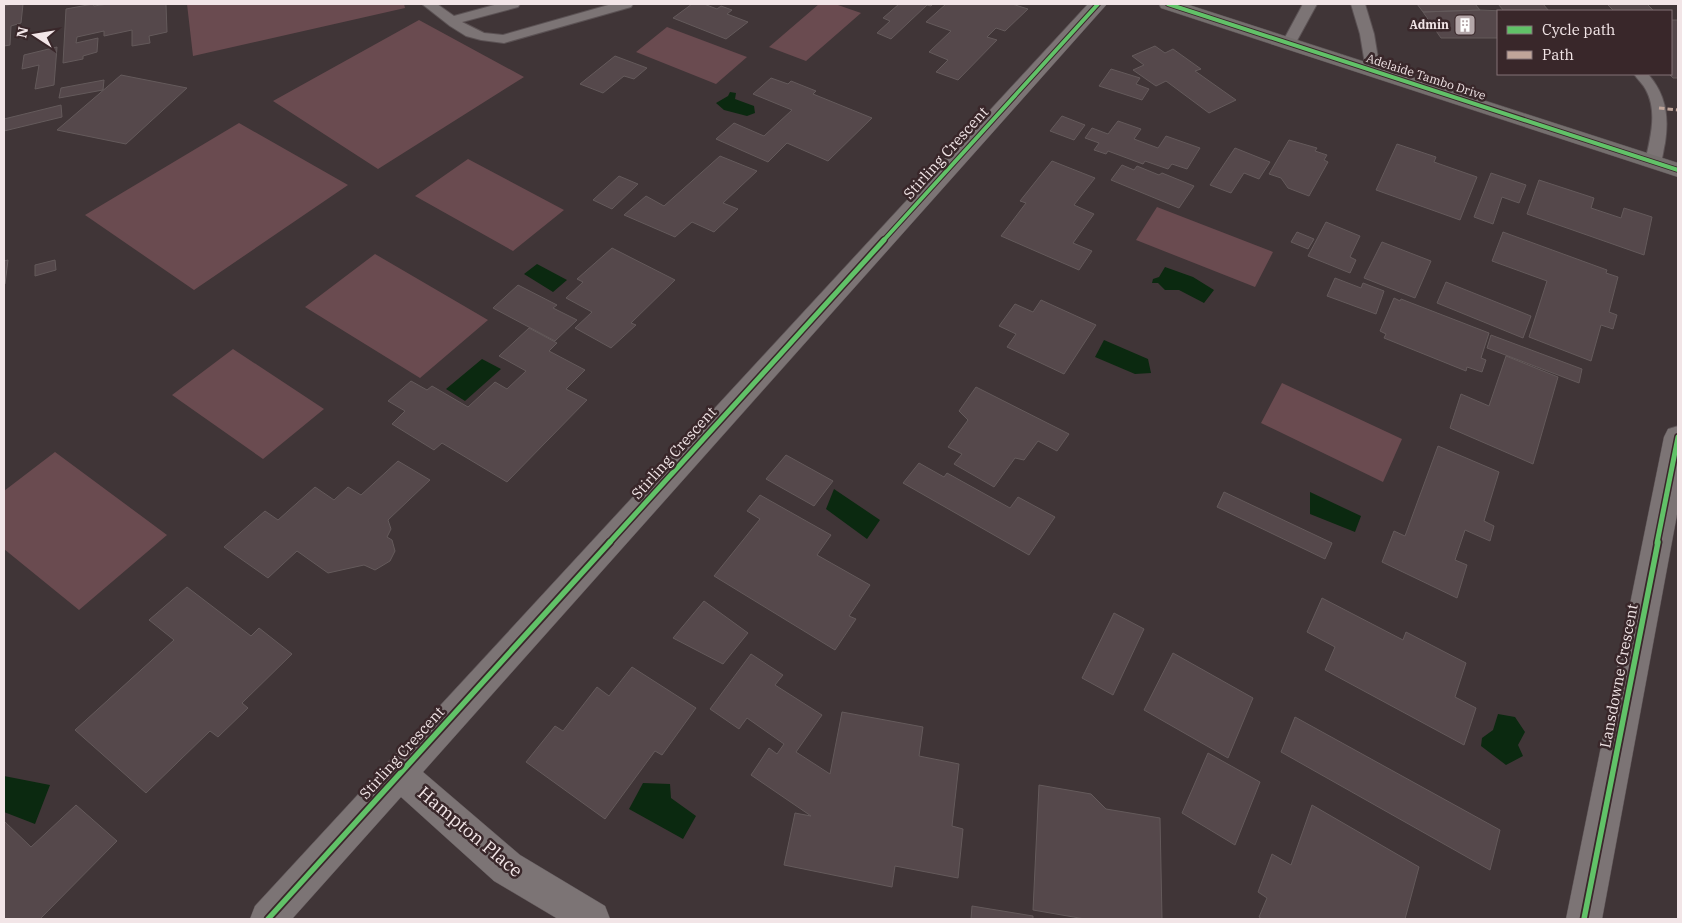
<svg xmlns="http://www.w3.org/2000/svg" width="1682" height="923" font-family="'IBM Plex Serif',serif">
<rect width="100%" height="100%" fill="#403537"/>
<!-- green -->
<path fill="#6a4b50" d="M187,4H404L405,8L193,56Z
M819,4H835L861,13L806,61L769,47Z
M419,20L524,77L378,169L273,101Z
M667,27L747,57L716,84L636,52Z
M239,123L348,185L194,290L85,215Z
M468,159L564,210L513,251L415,196Z
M1157,207L1273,252L1255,287L1136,240Z
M375,254L488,320L420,378L305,307Z
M233,349L324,409L263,459L172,395Z
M1282,383L1402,439L1383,482L1261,423Z
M55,452L167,535L79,610L4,549V491Z"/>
<!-- water -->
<path fill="#0b2910" d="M730,92L736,93L735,99L754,106L755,113L747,116L724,110L716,103L728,96Z
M537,264L567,280L553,292L524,274Z
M1165,267L1193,277L1214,290L1204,303L1179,290H1165L1158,283H1152L1153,279L1159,277Z
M1104,340L1148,359L1151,373L1135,374L1095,357Z
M482,359L501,369L465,401L446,389Z
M834,489L880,520L867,539L826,509Z
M1310,492L1361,516L1355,532L1310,514Z
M1498,714L1515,717L1525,732L1518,745L1523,756L1506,765L1481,746L1482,738L1493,730Z
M4,776L50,785L35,824L4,812Z
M643,783L670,784L671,798L696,816L683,839L629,809Z"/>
<!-- building -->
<path fill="#55484b" stroke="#645a5b" d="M12,4H23L21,23L11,26L10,45L4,46V6Z
M93,4L94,6L108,4H166L167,32L149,36L150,43L132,46V30L104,36V31L77,37L76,43L98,38L97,52L83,56V59L63,63L66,9Z
M692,4H704L717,9L721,6L732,10L727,14L748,22L726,39L673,18Z
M899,4H933L931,6L927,5L891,39L877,33L890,21L883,18Z
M946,4H1012L1028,9L1005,31L996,28L987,37L997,40L958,80L936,72L948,60L929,52L951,31L926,22Z
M1417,4H1475L1480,10L1423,12Z
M1498,4H1543L1549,11H1504Z
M1607,4H1647L1654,11H1614Z
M1480,10L1504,11H1498V38H1441L1423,12Z
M1671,20H1678V78H1673L1669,74H1671Z
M1155,46L1165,53L1173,49L1201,69L1195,71L1236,100L1209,113L1166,81L1156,86L1133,70L1144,65L1132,56Z
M57,47L54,85L35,89L39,65L22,69L24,55Z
M615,56L647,68L634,79L624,76L603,93L580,84Z
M1111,69L1140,78L1136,84L1149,89L1142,100L1099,86Z
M121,75L187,88L126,144L57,130Z
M771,78L788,84L791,81L816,91L813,94L872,118L828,161L787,143L768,162L716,139L734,123L764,136L792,110L753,94Z
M104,80L103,90L59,98L61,88Z
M61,105L62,117L4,131V119Z
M1062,116L1085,125L1074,140L1050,131Z
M1118,121L1141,129L1134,139L1158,148L1166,136L1200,148L1187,169L1172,164L1168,169L1145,161L1143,164L1108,151L1106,154L1094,150L1099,143L1085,138L1092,128L1108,134Z
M1289,140L1317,148L1315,151L1327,155L1324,160L1328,162L1309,196L1288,188L1281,178L1269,174Z
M1397,144L1436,157L1434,162L1477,177L1460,220L1376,190Z
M1235,148L1270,162L1259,179L1244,173L1231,193L1210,185Z
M720,156L757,171L723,203L738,209L714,232L692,222L675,237L624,215L646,196L664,206Z
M1052,161L1095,178L1074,205L1094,214L1073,243L1092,251L1079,270L1001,236L1026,203L1020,201Z
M1122,165L1134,170L1137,166L1159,175L1162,173L1194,186L1179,208L1111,180Z
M1491,173L1526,185L1519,203L1502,197L1493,224L1474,217Z
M619,176L638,184L612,209L593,200Z
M1539,180L1594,198L1591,208L1621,218L1624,208L1652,217L1644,255L1527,214Z
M1326,222L1360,236L1350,257L1356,260L1350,273L1308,256Z
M1297,232L1314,239L1308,249L1291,242Z
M1503,232L1607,270L1606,273L1618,277L1609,312L1617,315L1613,329L1601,325L1591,361L1529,337L1547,281L1492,261Z
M1382,242L1431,261L1415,298L1364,278Z
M612,248L675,280L631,323L636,325L611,348L575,328L592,312L566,298L583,282L577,279Z
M8,260L5,284H4V261Z
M55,260L56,270L35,276V265Z
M1335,278L1361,288L1363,283L1384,291L1376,314L1327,296Z
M1446,282L1531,316L1523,338L1437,303Z
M518,285L557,305L553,308L577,320L555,341L493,308Z
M1394,298L1400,301L1401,299L1489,333L1481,358L1486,360L1482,372L1467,367L1466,371L1384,338L1386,334L1380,331Z
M1041,300L1096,325L1064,374L1007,347L1016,334L999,326L1015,304L1033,312Z
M529,328L557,343L549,351L585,370L566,389L587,400L507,482L442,443L434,450L392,424L405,411L388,401L411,381L427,390L432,386L468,407L495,382L507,389L526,371L499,356Z
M1491,335L1582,369L1579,383L1487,348Z
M1506,356L1558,377L1533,464L1450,428L1461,394L1489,406Z
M976,387L1069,434L1057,451L1038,441L1024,460L1015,458L994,487L954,464L962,454L948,447L968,420L959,411Z
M1438,446L1499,472L1484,521L1494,526L1490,541L1465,530L1455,560L1467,565L1457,598L1382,562L1394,531L1405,536Z
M786,455L833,481L814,506L766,479Z
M398,461L430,480L388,520L391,529L387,537L392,540L395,551L390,561L375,570L364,565L328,573L297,551L268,578L224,547L265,511L278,520L315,487L334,500L348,487L361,495Z
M919,463L944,477L947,473L1010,508L1018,497L1055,517L1029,555L903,483Z
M1224,492L1332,543L1325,559L1217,507Z
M760,495L831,535L817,555L870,585L849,616L856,619L835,650L714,576L760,519L747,511Z
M187,587L251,636L259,628L292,654L242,703L248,708L218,737L210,731L146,793L75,730L174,640L149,620Z
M1322,598L1403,640L1406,632L1466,663L1455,697L1476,708L1464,745L1325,670L1335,647L1307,632Z
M704,601L748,633L723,664L673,638Z
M1114,613L1144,629L1113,695L1082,678Z
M1173,653L1253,698L1228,758L1144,710Z
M751,654L783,675L775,685L822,715L796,752L830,774L842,712L923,727L919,756L959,764L952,826L963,829L958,878L895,866L892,887L784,865L795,813L811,816L751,775L769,748L777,754L784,744L747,718L739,729L710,709Z
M632,667L696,708L662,755L655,751L605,819L526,762L555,726L563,731L597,687L609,696Z
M1295,717L1500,830L1490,870L1281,752Z
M1208,753L1260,782L1235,845L1182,813Z
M1039,785L1091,794L1106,809L1160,818L1162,919H1085L1033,910Z
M76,805L117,841L40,919H4V821L31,847Z
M1312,805L1419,867L1405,919H1262L1259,917L1267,898L1258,892L1272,854L1291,865Z
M972,906L1033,916V919H971Z"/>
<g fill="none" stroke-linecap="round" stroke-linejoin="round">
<!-- lane casing -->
<g stroke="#5b5254" stroke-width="2">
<path id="lane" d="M422,4H437L454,16L498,4H520L518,7L462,22L484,33L503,35L612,4H633L631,7L504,43L481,40L466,36L450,26Z
M1303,4H1317L1294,46H1284L1282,43Z
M1351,4H1365L1374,34L1380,70L1378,73H1368L1366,70L1360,34Z
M1634,74H1648C1666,95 1669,116 1665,143C1663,151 1663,159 1659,166H1647L1645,162C1650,139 1658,112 1646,90C1643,84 1638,80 1634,74Z"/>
</g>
<!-- street casing -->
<g stroke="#5b5254" stroke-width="1">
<path id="street" d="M1088,4H1107L423,772L520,855L605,906L610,919H558L494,881L401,797L292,919H250L255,906Z
M1678,426V509L1602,919H1566L1664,437L1668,429Z"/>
</g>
<!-- secondary casing -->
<g stroke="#5b5254" stroke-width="1">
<path id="secondary" d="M1159,4H1186L1678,163V177L1161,8Z"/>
</g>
<!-- lane -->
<use href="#lane" fill="#7c7475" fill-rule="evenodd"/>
<!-- street -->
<use href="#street" fill="#7c7475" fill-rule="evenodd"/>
<!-- secondary -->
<use href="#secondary" fill="#756f6e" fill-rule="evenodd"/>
<!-- quiet -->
<path stroke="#c0a59a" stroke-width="3" stroke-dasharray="5.5 3" stroke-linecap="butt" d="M1659,108L1678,110"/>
<!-- cycleway-far2 casing -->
<g stroke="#39272a" stroke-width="6">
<path id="cycleway-far2" d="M1168,4L1678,170
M883,241L1098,4"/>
</g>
<!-- cycleway-far1 casing -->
<g stroke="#39272a" stroke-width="8">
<path id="cycleway-far1" d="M609,543L884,240
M1657,543L1678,437"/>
</g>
<!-- cycleway casing -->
<g stroke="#39272a" stroke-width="9">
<path id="cycleway" d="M268,919L610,542
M1584,919L1658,542"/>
</g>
<!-- cycleway-far2 -->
<use href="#cycleway-far2" stroke="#61c268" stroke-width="4"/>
<!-- cycleway-far1 -->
<use href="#cycleway-far1" stroke="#61c268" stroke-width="5"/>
<!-- cycleway -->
<use href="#cycleway" stroke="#61c268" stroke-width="5.5"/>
</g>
<!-- icons -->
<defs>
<g id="building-square" transform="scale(1.125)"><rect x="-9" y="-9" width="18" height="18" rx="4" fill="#b4a7a9" stroke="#39272a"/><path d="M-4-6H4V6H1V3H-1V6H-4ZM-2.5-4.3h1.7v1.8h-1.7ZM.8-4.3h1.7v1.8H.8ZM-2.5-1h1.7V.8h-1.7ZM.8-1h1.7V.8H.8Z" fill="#fff"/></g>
</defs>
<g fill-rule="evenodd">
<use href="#building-square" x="1465" y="25"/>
</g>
<g text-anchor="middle" stroke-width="5" stroke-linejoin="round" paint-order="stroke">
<!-- far-poi labels -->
<g font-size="12" font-weight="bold" fill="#f2e5e7" stroke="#39272a" text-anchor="end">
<text x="1449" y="29">Admin</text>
</g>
<!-- far-street labels -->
<g font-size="12" fill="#f2e5e7" stroke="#39272a">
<text transform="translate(1426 77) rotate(18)" y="4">Adelaide Tambo Drive</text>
</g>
<!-- street labels -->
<g font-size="15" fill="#f2e5e7" stroke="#39272a">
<text transform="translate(946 153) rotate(-48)" y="5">Stirling Crescent</text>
<text transform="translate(674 453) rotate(-48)" y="5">Stirling Crescent</text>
<text transform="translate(1619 676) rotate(-79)" y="5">Lansdowne Crescent</text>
<text transform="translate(402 753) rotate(-48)" y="5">Stirling Crescent</text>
</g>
<!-- near-street labels -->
<g font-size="18" fill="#f2e5e7" stroke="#39272a">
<text transform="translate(470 832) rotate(40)" y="6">Hampton Place</text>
</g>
</g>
<!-- border -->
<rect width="1682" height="923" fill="none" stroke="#f2e5e7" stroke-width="10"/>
<!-- legend -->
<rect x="1497" y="10" width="175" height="65" fill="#39272a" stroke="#837376"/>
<rect x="1507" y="26" width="25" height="8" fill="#61c268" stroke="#837376"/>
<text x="1542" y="35" font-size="15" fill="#f2e5e7">Cycle path</text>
<rect x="1507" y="51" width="25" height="8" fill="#c0a59a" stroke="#837376"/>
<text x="1542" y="60" font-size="15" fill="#f2e5e7">Path</text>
<!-- north arrow -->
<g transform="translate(35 35) rotate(282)" stroke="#39272a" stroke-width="4" paint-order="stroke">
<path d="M0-4L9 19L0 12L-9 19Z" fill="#f2e5e7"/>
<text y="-8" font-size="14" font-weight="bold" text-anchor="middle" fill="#f2e5e7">N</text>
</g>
</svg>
